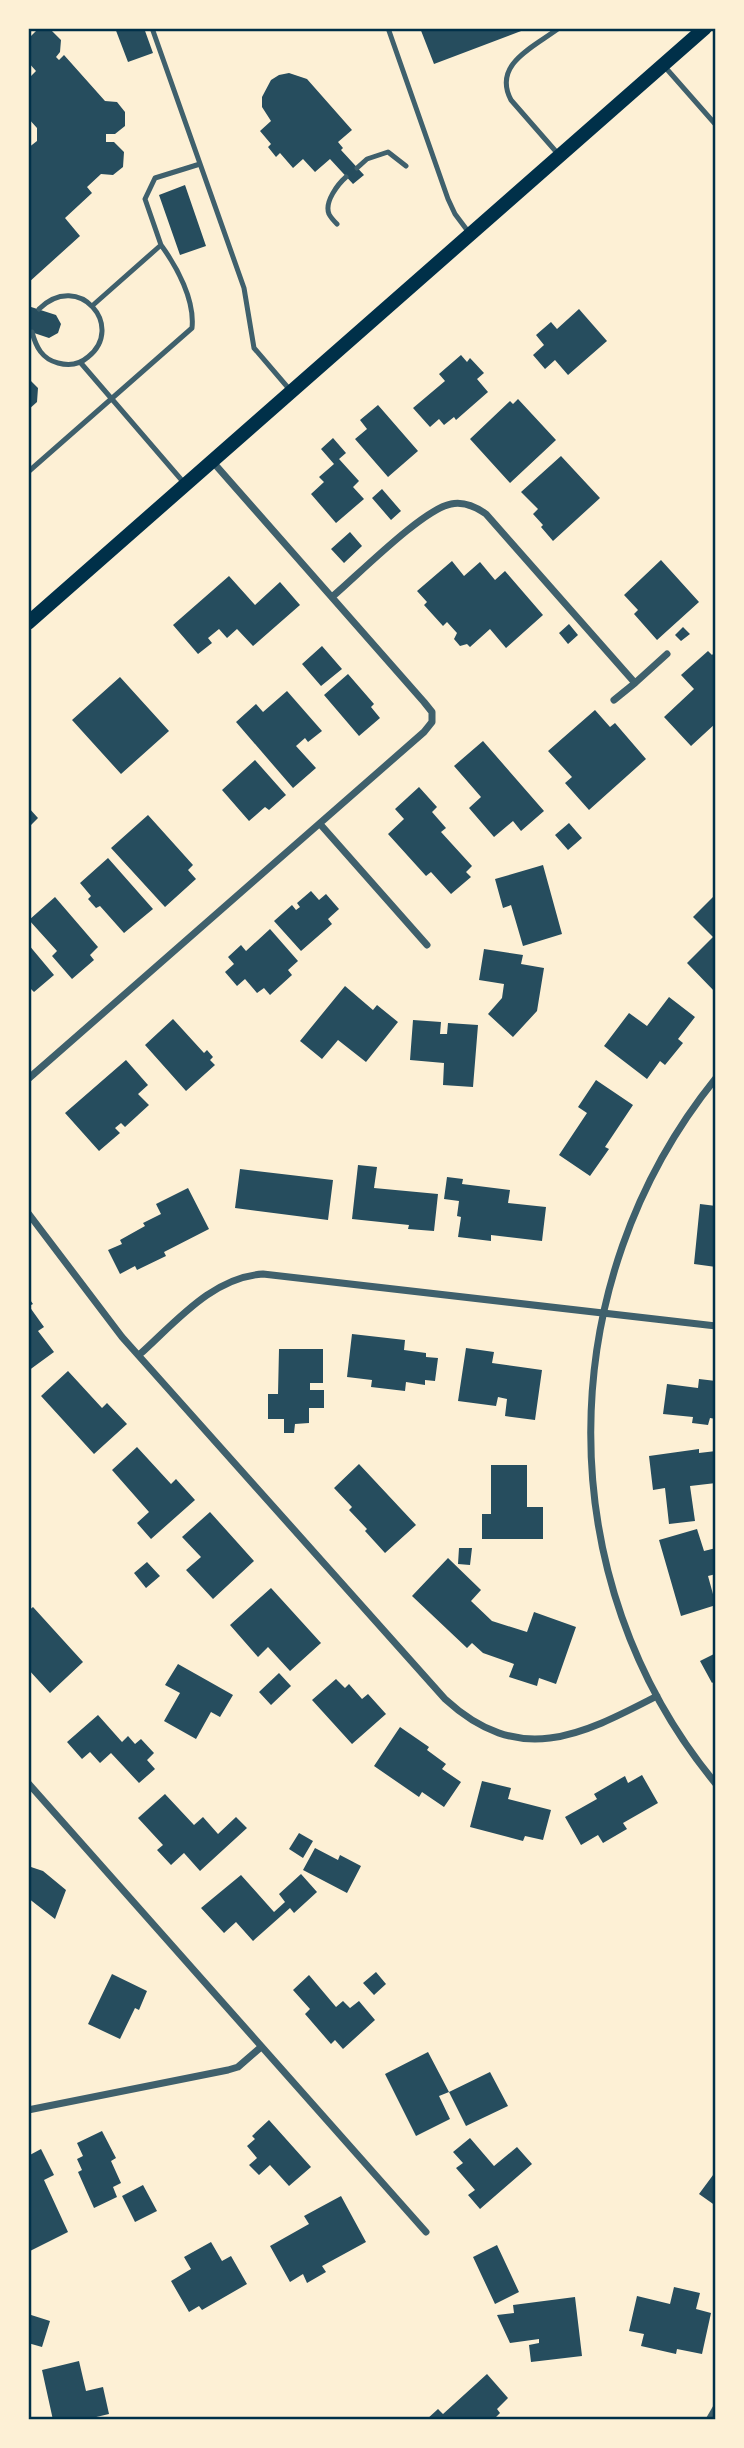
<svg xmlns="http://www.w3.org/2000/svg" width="744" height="2448" font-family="'Fira Sans Condensed',sans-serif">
<rect width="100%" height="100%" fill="#fdf0d5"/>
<!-- building -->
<path fill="#264d5e" d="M115,28H144L153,53L128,62Z
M420,28H529L434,64Z
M37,30H51L61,40L60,52L56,57L59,60L64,55L105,101L117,102L125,112V126L115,134H106V142H114L124,152L123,167L113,175L101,174L87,187L92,193L65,218L80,236L28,283V148L37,141V128L28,118V72L31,76L36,71L28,62L29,38Z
M289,73L307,79L352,130L338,142L343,148L341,150L364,175L353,184L330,159L315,172L303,159L293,168L280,153L276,157L268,147L271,144L260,131L271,121L262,107V97L271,80L279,75Z
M185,185L206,246L180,255L159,195Z
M28,306L56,315L61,324L58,333L49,338L28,331Z
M579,309L607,341L568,375L555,360L545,369L533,355L544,345L536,335L551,322L557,329Z
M461,355L467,362L470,358L484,373L477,379L488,392L456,420L454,417L444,425L439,419L430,427L413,408L445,381L439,374Z
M28,378L38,388L37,402L28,410Z
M518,399L556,440L510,483L470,439L510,401L513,404Z
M378,405L418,451L388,477L355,439L367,429L360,420Z
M333,438L346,453L339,459L359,481L353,487L364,499L336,523L311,494L324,482L319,477L334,464L321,449Z
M561,456L600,498L553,541L541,527L543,525L533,514L538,509L521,492Z
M382,489L401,511L391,520L372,498Z
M350,532L362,546L344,563L331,549Z
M661,560L699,602L657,640L634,614L638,610L624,595Z
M452,561L464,576L480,562L495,580L505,571L543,615L506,648L490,629L470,647L467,644L460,646L454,639L457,633L447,622L443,626L424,605L427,602L417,591Z
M229,576L255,605L280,582L300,605L253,646L237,629L227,638L219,629L208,638L212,643L198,654L173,625Z
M569,624L578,635L568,644L559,633Z
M683,627L690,634L681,641L675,635Z
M322,646L342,669L321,686L302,664Z
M708,651L712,655L716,651V723L691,746L664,717L694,689L681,675Z
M348,674L374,704L371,707L380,718L359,736L324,695Z
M120,677L169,731L121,774L72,720Z
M287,691L322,731L308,742L305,738L296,746L316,768L293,788L236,722L256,704L263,712Z
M595,710L610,727L615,723L646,759L589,810L565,783L572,777L548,751Z
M483,741L544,811L521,831L513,821L494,837L469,808L481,797L454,766Z
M255,760L286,795L269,810L265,807L249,821L222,790Z
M419,787L437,807L432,812L446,828L441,832L472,866L466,872L471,877L451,894L431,872L426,876L388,834L404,819L395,809Z
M28,807L38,818L28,828Z
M148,815L193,865L188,870L196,879L165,907L111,848Z
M569,823L582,838L568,850L555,835Z
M108,858L153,909L124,933L100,906L96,908L88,899L91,896L80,883Z
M543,865L562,934L523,946L511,905L503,908L495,879Z
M311,891L319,900L326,894L339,909L328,919L332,924L301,951L274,921L292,905L296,910L300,907L297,903Z
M716,894V993L687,963L713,937L693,917Z
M55,897L98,947L90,955L94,960L72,979L52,956L57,951L29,920Z
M270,929L298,961L288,970L292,975L270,995L264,988L257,993L245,979L237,986L225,972L234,964L228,957L241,945L246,951Z
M28,944L54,975L34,992L28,986Z
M484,949L523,955L521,964L544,968L537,1011L513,1037L488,1014L502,998L504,984L479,980Z
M345,986L373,1010L377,1005L398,1022L366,1062L338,1040L322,1059L300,1041Z
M669,997L695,1017L678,1039L683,1043L665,1065L660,1061L647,1079L604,1046L629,1013L647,1026Z
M173,1019L204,1053L207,1050L213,1057L210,1060L215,1065L186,1091L145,1045Z
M413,1020L441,1022L440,1034H447L448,1023L478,1025L473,1087L443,1085L444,1063L410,1060Z
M126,1060L148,1085L138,1094L149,1105L125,1127L121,1123L115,1128L120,1133L99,1151L65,1113Z
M596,1080L633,1105L605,1147L609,1149L590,1176L559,1155L587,1113L578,1107Z
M358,1165L377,1167L374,1188L438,1194L434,1231L408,1229L409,1225L352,1219Z
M240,1169L333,1180L328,1220L235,1208Z
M447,1177L463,1179L462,1184L510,1190L508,1203L546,1207L542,1241L491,1235V1241L458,1237L461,1217L457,1216L459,1201L444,1199Z
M188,1188L209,1229L164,1252L166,1256L137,1270L135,1266L120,1274L108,1250L122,1244L120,1240L145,1226L143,1223L161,1214L156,1204Z
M700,1204L716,1206V1267L694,1264Z
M28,1297L33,1304L29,1306L44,1327L38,1331L54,1352L28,1371Z
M352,1334L405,1340L404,1350L426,1353V1357L438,1358L435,1381L425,1380V1385L406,1382L405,1391L371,1387L372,1380L347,1377Z
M466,1348L494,1352L492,1363L542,1370L535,1420L505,1416L507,1399L498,1397L496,1406L458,1401Z
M279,1349H323V1383H310V1390H324V1408H309V1423L295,1424L294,1433H284V1419H268V1394H278Z
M68,1371L102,1408L107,1403L127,1424L94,1454L41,1396Z
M699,1379L716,1381V1419L710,1418L708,1425L692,1423L693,1417L663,1414L667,1384L698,1388Z
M137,1447L171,1484L176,1479L195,1500L151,1539L137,1523L149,1512L112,1470Z
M699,1449V1453L716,1451V1483L690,1486L695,1521L669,1524L665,1488L653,1490L649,1456Z
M359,1464L416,1525L385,1553L365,1531L367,1529L349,1510L352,1507L334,1488Z
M491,1465H527V1507H543V1539H482V1514H491Z
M210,1512L254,1561L213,1599L186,1570L201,1557L182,1537Z
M697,1529L704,1551L716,1548V1574L708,1576L716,1605L681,1616L659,1540Z
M459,1548H472L470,1565L458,1564Z
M448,1558L481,1590L471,1601L492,1621L527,1632L534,1612L576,1627L556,1684L539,1678L537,1686L509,1677L514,1664L483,1653L472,1643L467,1648L412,1596Z
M147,1562L160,1576L146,1588L134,1573Z
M271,1588L321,1643L290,1671L268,1647L258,1657L230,1625Z
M33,1607L83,1662L50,1693L28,1669V1611Z
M716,1653V1680L712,1683L700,1661Z
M178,1664L233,1695L220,1717L211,1712L196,1739L164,1721L180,1693L165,1685Z
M279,1673L291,1686L271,1705L259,1692Z
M336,1679L345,1688L349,1684L362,1699L368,1694L386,1714L352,1744L312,1700Z
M98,1715L122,1742L128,1736L135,1744L141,1739L154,1753L147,1760L155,1769L139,1783L111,1753L100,1763L90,1752L82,1759L67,1742Z
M400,1727L429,1747L427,1750L446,1764L442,1769L461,1782L444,1807L422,1792L419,1797L374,1766Z
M642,1775L658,1803L623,1823L627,1829L603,1843L598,1835L581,1845L565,1817L597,1799L594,1794L625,1776L628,1783Z
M482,1781L511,1788L508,1799L551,1810L543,1840L525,1836L523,1841L470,1827Z
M165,1794L194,1825L203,1817L218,1834L236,1817L247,1828L200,1871L184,1853L171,1865L157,1850L163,1845L138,1818Z
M299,1833L313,1841L303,1858L289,1849Z
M315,1848L338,1860L340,1855L361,1866L347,1893L303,1870Z
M28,1866L43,1871L66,1890L55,1919L28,1898Z
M301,1874L317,1892L294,1913L290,1908L253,1941L236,1922L224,1933L201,1908L241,1875L274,1912L285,1902L279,1894Z
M376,1972L386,1984L374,1995L363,1983Z
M112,1974L147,1991L139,2010L135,2008L120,2039L88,2024Z
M309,1975L336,2007L343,2001L350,2008L359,2001L375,2020L343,2049L335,2040L331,2044L305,2014L310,2009L293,1990Z
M428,2052L449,2092L439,2096L450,2119L416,2136L385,2074Z
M490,2072L508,2106L466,2126L449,2092Z
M269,2120L311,2167L289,2186L270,2165L259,2175L249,2165L257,2158L247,2146L255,2139L252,2136Z
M102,2131L116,2158L111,2161L121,2183L113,2187L117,2197L94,2208L78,2172L82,2170L77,2159L83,2156L77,2143Z
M470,2138L494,2166L517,2147L532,2164L480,2209L468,2195L475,2190L456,2168L463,2163L453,2152Z
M41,2149L54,2175L44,2180L68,2232L28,2252V2156Z
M716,2171V2213L713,2210L716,2206L699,2194Z
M143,2185L157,2211L135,2222L122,2196Z
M341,2196L366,2242L322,2266L326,2272L307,2283L303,2274L290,2282L270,2246L309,2224L304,2216Z
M211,2242L222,2261L231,2256L247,2284L202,2310L199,2306L189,2312L171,2281L191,2269L184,2257Z
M497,2245L519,2292L495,2304L473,2257Z
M674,2287L700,2293L696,2309L711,2313L702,2354L677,2349L676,2354L641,2346L644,2334L629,2331L637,2296L670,2304Z
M575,2297L582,2356L531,2362L529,2345L539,2343V2339L510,2343L497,2315L514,2313L513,2305Z
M28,2314L50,2321L42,2347L28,2343Z
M79,2361L86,2391L103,2387L109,2414L92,2418L93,2420H53L42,2370Z
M487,2374L508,2398L497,2409L500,2413L493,2420H426L438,2409L443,2414Z"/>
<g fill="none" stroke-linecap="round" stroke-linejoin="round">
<!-- service -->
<path stroke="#3f606c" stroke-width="5" d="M152,28L244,288L254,348L290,390
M388,28L448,199L455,214L470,234
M559,28C534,47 492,64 511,100L559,155
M665,67L716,125
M357,168L367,159L388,152L406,166
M337,224C334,221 331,218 329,214C324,202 338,184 346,177
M92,306L161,245L145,199L155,178L200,164
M32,332C36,347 42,359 58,363C69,366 80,364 88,357C126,327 79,270 39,309
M80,362L185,484
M28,472L192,328C195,300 177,267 161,245"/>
<!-- minor -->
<path stroke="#3f606c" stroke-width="7" d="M332,597C357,576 423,509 451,504C464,501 476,507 486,514L635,683L667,654
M614,700L635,683
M320,824L427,945
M716,1078C550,1283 548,1581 716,1784
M28,1079L424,732L432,722V712L424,702L212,461
M28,1213L122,1337L445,1699C519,1767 580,1736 657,1696
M139,1355C175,1323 212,1277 263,1274L716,1326
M28,1783L426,2232
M28,2110L228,2070L238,2067L261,2047
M709,2420L716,2408"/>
<!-- secondary -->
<path stroke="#003049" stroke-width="14" d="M28,623L705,28"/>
</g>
<!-- border -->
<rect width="744" height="2448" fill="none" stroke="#fdf0d5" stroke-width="60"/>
<rect x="30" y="30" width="684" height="2388" fill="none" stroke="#003049" stroke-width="2.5"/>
</svg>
